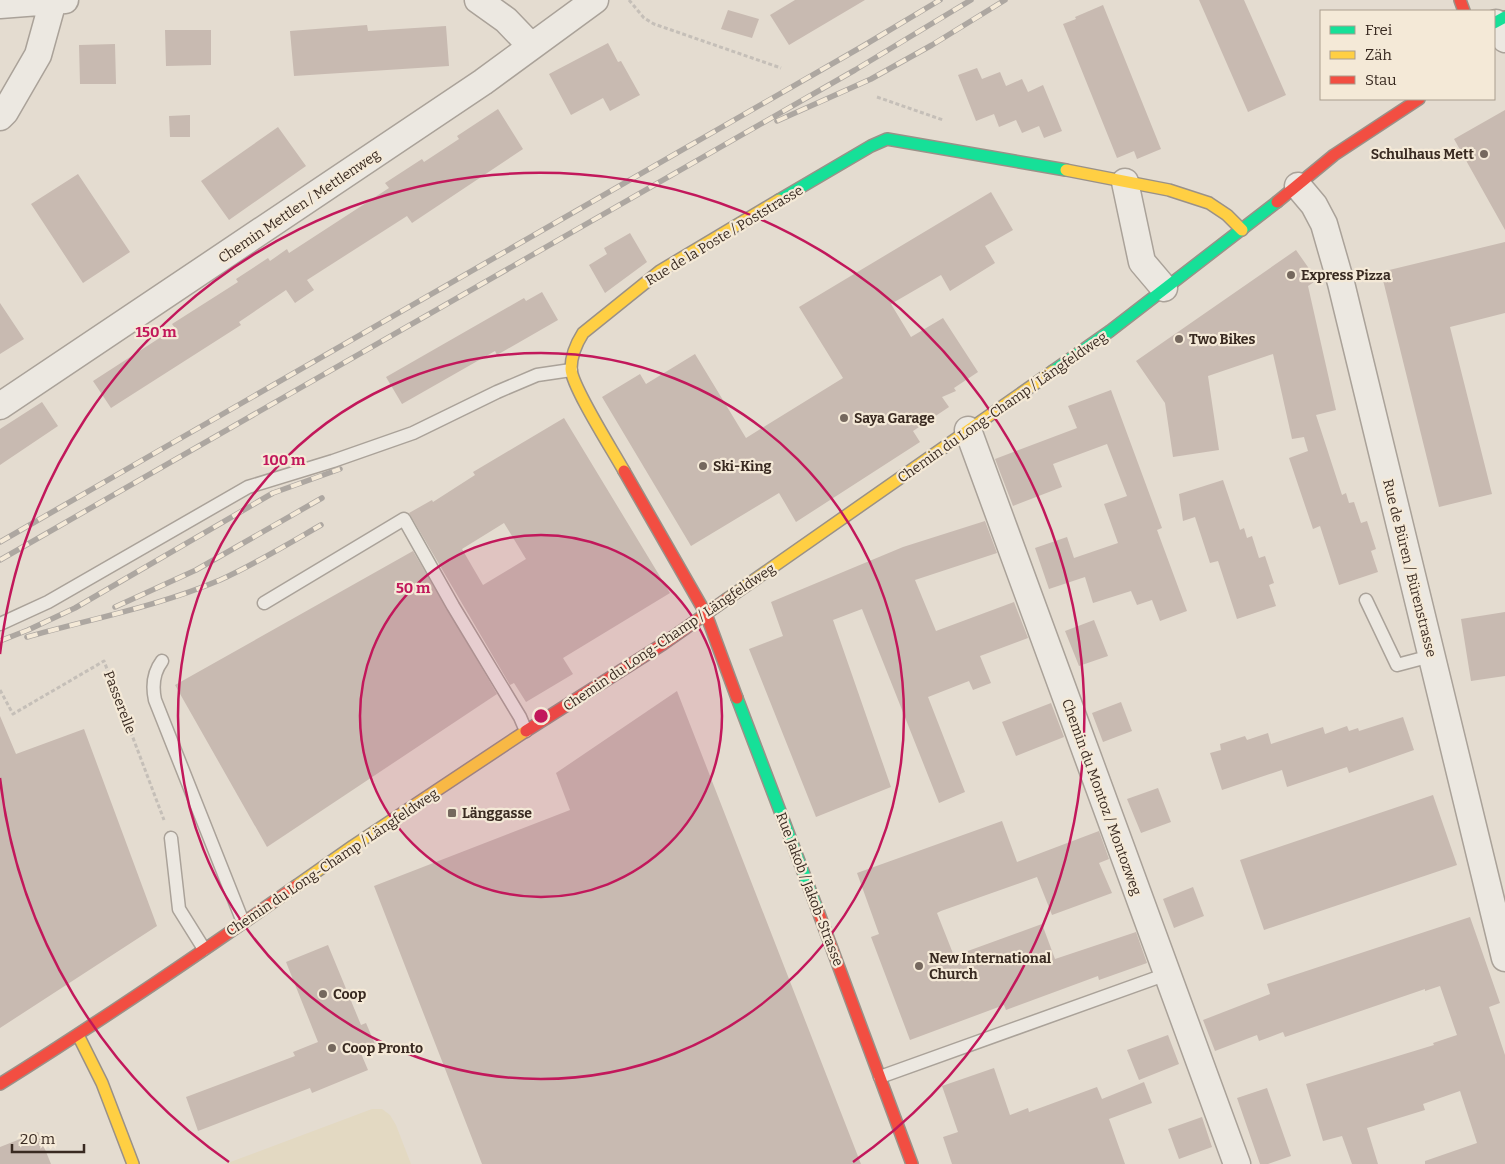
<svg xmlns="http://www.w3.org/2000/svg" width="1505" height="1164" font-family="Bitter,serif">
<rect width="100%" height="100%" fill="#e4dcd0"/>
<!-- farmland -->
<path fill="#e3d9c2" d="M372,1109H382L390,1115L396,1125L411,1164H225Z"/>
<!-- building -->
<path fill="#c8bab1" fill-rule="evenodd" d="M795,0H865L789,45L770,15Z
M1199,0H1244L1286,95L1248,112Z
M1103,5L1161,149L1137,159L1134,151L1117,158L1063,24L1076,19L1075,17Z
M728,10L759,19L752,38L721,29Z
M367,25L368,31L446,26L449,66L294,76L290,31Z
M165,30H211V65L166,66Z
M608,43L618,62L621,61L640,95L610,111L603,98L571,115L549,74Z
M115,44L116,84H80L79,45Z
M977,68L982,79L1000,72L1006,86L1022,79L1028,92L1043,85L1062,131L1044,138L1039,126L1022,133L1016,120L999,127L994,114L976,121L958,75Z
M498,109L523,149L412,223L407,216L307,280L314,290L295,303L286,290L239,322L241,325L111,408L93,381L175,328L172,324L238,282L236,279L268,258L270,261L287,249L289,253L389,188L385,183L422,159L424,162L459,139L457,136Z
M1505,110V230L1454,139Z
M190,115V137H170L169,116Z
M278,127L306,166L229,220L201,181Z
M78,174L130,252L83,283L31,204Z
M991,192L1013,230L985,246L995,263L950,291L941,275L891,304L911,337L943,318L978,372L954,388L956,391L942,397L949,407L913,431L920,442L796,522L779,493L691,546L602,397L640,374L646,384L695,354L746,438L843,378L799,307Z
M630,233L647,262L605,293L589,265L607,254L604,248Z
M1505,242V313L1450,327L1492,494L1439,507L1381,272Z
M1296,250L1317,280L1308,286L1336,410L1316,415L1342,495L1346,493L1349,503L1354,502L1361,523L1367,521L1376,549L1371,551L1378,572L1339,585L1320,526L1313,529L1289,458L1308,451L1304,437L1292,439L1273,354L1208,376L1219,450L1173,457L1165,403L1136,361Z
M542,292L558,320L497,355L495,351L402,404L386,377L524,298L526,301Z
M0,303L24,339L0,354Z
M1111,390L1162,528L1157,530L1187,611L1160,621L1152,600L1137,605L1131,591L1093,603L1085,577L1049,589L1035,548L1067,537L1074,558L1118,543L1104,504L1127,496L1107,444L1053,464L1062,487L1013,506L995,459L1077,428L1068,406Z
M42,402L58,426L0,465V429Z
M564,418L670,593L563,658L573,674L526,702L514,683L510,685L409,513L432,500L433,502L475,475L473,472ZM504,523L526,559L483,585L462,549Z
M1223,480L1240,530L1244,528L1247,538L1252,536L1259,558L1265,556L1274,583L1269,585L1276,606L1237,619L1218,561L1210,563L1195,517L1183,521L1179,494Z
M985,521L997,553L915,580L936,631L1014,602L1028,638L980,656L991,683L973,690L969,681L928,697L965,792L939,803L862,609L833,620L891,787L816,817L749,649L783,636L771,602L903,547Z
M413,551L497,694L267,847L175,685Z
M1505,612V676L1471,681L1461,619Z
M1094,620L1108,656L1079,666L1065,631Z
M677,691L861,1164H482L374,886L570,810L556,773Z
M1121,702L1132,731L1103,742L1092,713Z
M1051,703L1064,737L1016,756L1002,722Z
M0,716L16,754L84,729L157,926L0,1028Z
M1403,717L1414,750L1349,773L1347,767L1287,787L1282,770L1222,790L1210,753L1221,750L1220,744L1245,736L1247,740L1268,733L1271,744L1323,727L1325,734L1347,726L1349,731L1358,728L1359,731Z
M1158,788L1171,822L1141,833L1127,799Z
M1433,795L1457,865L1264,930L1240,860Z
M1002,821L1017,862L1099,831L1109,859L1099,863L1112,893L1052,915L1037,877L941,911L937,913L954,956L1042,924L1055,959L1136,932L1147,963L1099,980L1098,976L1006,1010L1004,1005L910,1040L871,937L879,934L857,873Z
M1193,887L1204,916L1174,928L1163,899Z
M1470,917L1500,1003L1489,1007L1505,1055V1164H1425V1161L1477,1143L1460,1091L1423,1104L1425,1110L1367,1128L1378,1164H1352L1342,1136L1323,1141L1306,1084L1434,1045L1433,1043L1457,1035L1440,986L1425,991V989L1285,1037L1283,1032L1259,1041L1257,1035L1215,1051L1203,1020L1270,994L1267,984Z
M328,945L361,1025L366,1023L375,1044L360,1051L368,1070L312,1093L310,1088L198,1131L186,1097L295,1056L293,1052L318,1042L286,962Z
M1168,1035L1179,1064L1139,1080L1127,1050Z
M994,1068L1010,1115L1028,1108L1029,1112L1097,1087L1102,1099L1144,1082L1152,1103L1109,1119L1125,1164H952L943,1137L958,1132L942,1086Z
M1267,1088L1291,1156L1268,1164H1260L1237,1098Z
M1202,1117L1212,1147L1179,1159L1168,1129Z
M38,1132L51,1164H0V1147Z"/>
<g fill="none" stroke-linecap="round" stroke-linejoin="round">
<!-- lane casing -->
<g stroke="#aaa299" stroke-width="15">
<path id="lane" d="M1366,600L1397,665L1431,656
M264,603L404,519L453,606L520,717L526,731
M0,624L48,602L248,487L333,461L413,433L497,392L537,375L571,370
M162,661C153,673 152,686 155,700L243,922
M171,838L179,909L204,949
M880,1077L1167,974"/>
</g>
<!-- street casing -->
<g stroke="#aaa299" stroke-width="29">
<path id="street" d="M478,0L506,20L531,46
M0,5L65,0
M1496,23L1505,39
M0,117L5,112L38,55L53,1
M1125,182L1142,262L1164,288
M1298,186L1314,205L1324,224L1341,283L1505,958
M0,406L483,82L595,0
M968,430L1237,1164"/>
</g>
<!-- fast casing -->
<g stroke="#9a9188" stroke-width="14">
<path id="fast" d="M1494,23L1505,17
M779,200L871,146L887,139L1066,170
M1053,371L1110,331L1277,202
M737,698L818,911"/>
</g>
<!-- slow casing -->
<g stroke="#9a9188" stroke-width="14">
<path id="slow" d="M1066,170L1169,190L1209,203L1227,215L1242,230
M624,471C613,451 572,387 571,369C571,355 576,344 583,333L660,271L779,200
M727,599L1053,371
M296,886L353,846L526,731
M78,1035L102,1083L133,1164"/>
</g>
<!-- jam casing -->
<g stroke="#9a9188" stroke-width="14">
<path id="jam" d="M1460,0L1464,11
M1277,202L1334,155L1419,99
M624,471L706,614L737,698
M526,731L663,644L727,599
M818,911L912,1164
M0,1084C101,1021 199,954 296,886"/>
</g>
<!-- path -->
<path stroke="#c5bfb8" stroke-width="3" stroke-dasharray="4 2.5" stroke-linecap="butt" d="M629,0L644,18L654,24L781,68
M877,97L943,120
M0,690L13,714L104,661L164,820"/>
<!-- lane -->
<use href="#lane" stroke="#ece8e1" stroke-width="12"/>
<!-- street -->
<use href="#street" stroke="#ece8e1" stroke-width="26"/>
<!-- fast -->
<use href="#fast" stroke="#16e098" stroke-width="11"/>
<!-- slow -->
<use href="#slow" stroke="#ffcf43" stroke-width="11"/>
<!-- jam -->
<use href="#jam" stroke="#f24e42" stroke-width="11"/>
<!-- rail casing -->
<g stroke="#ada7a1" stroke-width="5.5">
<path id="rail" d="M777,121L871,79L932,45L1005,0
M0,542L863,46L940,0
M0,560L855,70L971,0
M115,607L196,570L322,498
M27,637C91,619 159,606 220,580C255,564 288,544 321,525
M0,641L28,630L75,608L273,493L340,469"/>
</g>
<!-- rail -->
<use href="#rail" stroke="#f4e9d7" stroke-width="4" stroke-dasharray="11" stroke-linecap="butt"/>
</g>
<!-- distance rings -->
<circle cx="541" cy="716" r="181" fill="#c2185b" fill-opacity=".12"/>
<g fill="none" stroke="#c2185b" stroke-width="2.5">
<circle cx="541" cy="716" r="181"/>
<circle cx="541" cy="716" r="363"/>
<path d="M229 1162A544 544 0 0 1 0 778M0 654A544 544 0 1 1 853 1162"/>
</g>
<!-- markers -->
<g fill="#75685e" stroke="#f4e9d7" stroke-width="2">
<circle cx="1484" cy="154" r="5"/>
<circle cx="1291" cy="275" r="5"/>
<circle cx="1179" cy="339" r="5"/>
<circle cx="844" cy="418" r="5"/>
<circle cx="703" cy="466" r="5"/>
<rect x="447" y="808" width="10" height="10" rx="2.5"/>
<circle cx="919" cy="966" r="5"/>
<circle cx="323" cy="994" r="5"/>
<circle cx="332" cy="1048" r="5"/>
</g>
<g text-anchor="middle" stroke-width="4.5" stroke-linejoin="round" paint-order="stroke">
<!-- poi labels -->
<g font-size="14" font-weight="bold" fill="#392a21" stroke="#f4e9d7" text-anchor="start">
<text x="1474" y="159" text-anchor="end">Schulhaus Mett</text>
<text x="1301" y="280">Express Pizza</text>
<text x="1189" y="344">Two Bikes</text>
<text x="854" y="423">Saya Garage</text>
<text x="713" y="471">Ski-King</text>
<text x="462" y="818">Länggasse</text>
<text x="929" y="963">New International<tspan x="929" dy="16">Church</tspan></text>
<text x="333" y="999">Coop</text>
<text x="342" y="1053">Coop Pronto</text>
</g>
<!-- street labels -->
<g font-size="14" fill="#392a21" stroke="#f4e9d7">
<text transform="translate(299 206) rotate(-34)" y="5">Chemin Mettlen / Mettlenweg</text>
<text transform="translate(724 235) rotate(-31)" y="5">Rue de la Poste / Poststrasse</text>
<text transform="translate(1002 407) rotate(-35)" y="5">Chemin du Long-Champ / Längfeldweg</text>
<text transform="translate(1410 568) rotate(76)" y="5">Rue de Büren / Bürenstrasse</text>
<text transform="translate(669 637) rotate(-34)" y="5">Chemin du Long-Champ / Längfeldweg</text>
<text transform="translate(120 702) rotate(69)" y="5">Passerelle</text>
<text transform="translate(1102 797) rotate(70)" y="5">Chemin du Montoz / Montozweg</text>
<text transform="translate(332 862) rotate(-34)" y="5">Chemin du Long-Champ / Längfeldweg</text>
<text transform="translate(810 889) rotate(69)" y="5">Rue Jakob / Jakob-Strasse</text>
</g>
</g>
<circle cx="541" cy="716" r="8" fill="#c2185b" stroke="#f4e9d7" stroke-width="2.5"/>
<g font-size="15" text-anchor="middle" font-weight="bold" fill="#c2185b" stroke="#f4e9d7" stroke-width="4.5" stroke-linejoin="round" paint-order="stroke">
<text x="156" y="337">150 m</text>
<text x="284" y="465">100 m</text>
<text x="413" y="593">50 m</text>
</g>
<!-- legend -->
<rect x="1320" y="10" width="175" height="90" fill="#f4e9d7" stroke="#a99d8e"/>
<rect x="1330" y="26" width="25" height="8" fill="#16e098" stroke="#a99d8e"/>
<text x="1365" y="35" font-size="15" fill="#392a21">Frei</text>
<rect x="1330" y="51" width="25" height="8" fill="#ffcf43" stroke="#a99d8e"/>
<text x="1365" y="60" font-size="15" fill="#392a21">Zäh</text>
<rect x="1330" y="76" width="25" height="8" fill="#f24e42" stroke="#a99d8e"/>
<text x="1365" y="85" font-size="15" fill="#392a21">Stau</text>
<!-- scale -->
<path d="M12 1144v8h72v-8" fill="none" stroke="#392a21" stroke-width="2.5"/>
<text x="20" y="1144" font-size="15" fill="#392a21" stroke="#f4e9d7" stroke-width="4" paint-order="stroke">20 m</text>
</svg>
